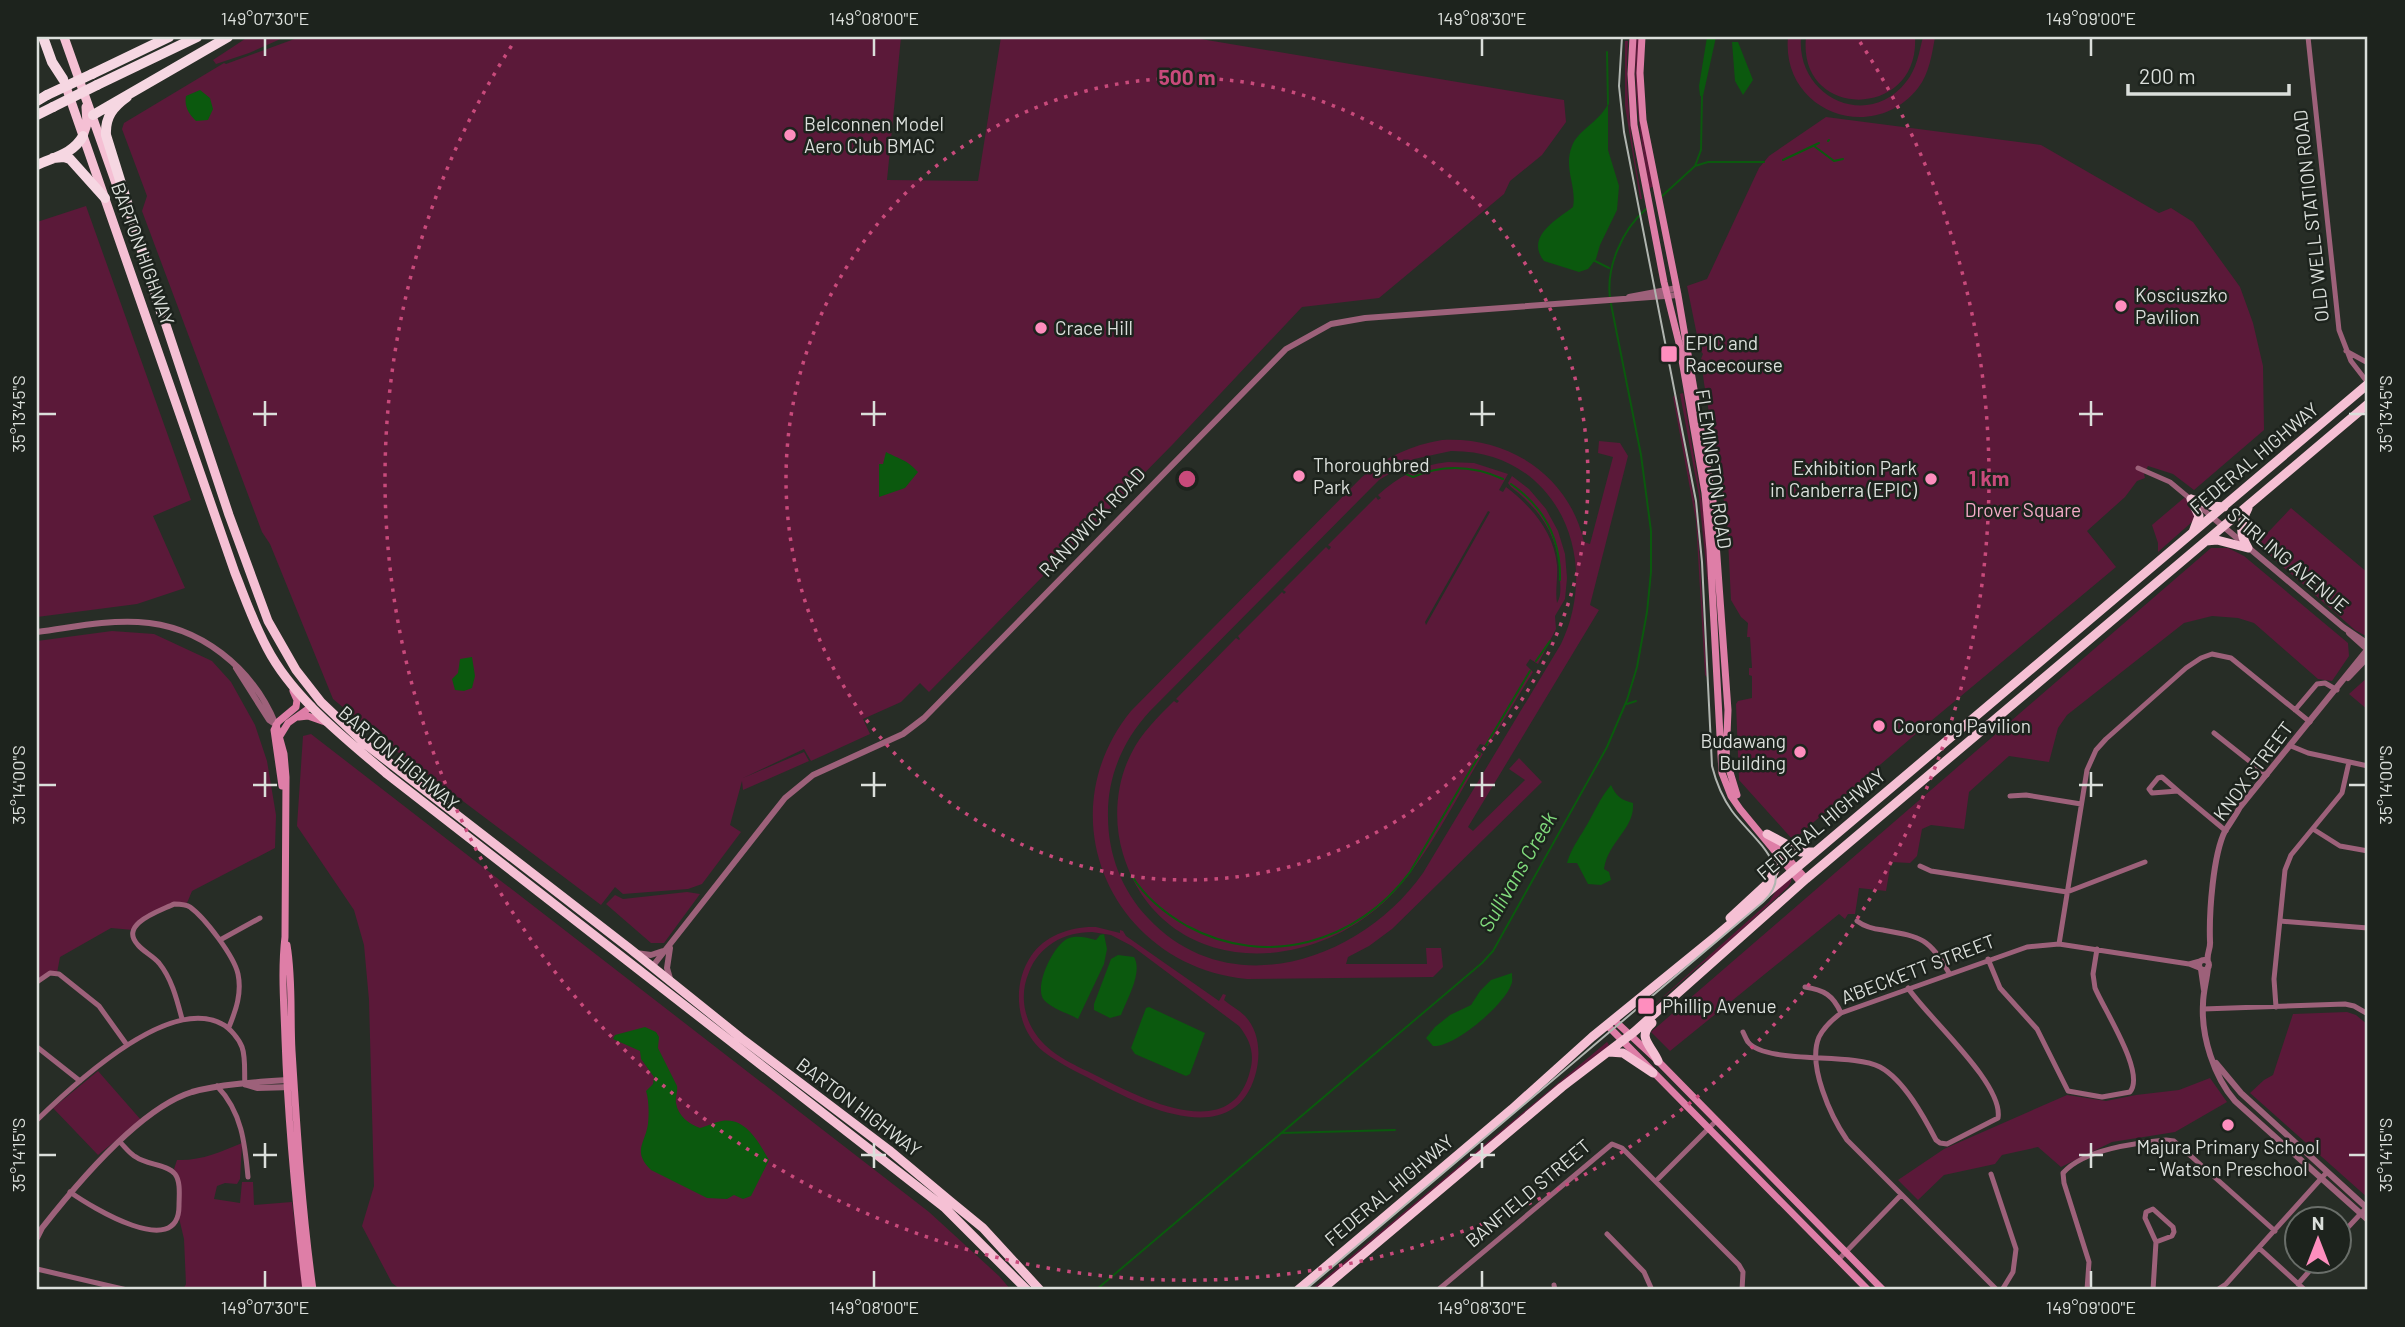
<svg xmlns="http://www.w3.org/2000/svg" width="2405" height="1327" font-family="Barlow,sans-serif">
<rect width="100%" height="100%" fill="#272d26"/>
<!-- green -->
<path fill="#5b1939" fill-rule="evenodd" d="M248,37H285L249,53L216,64L213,60Z
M300,37H901L887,180L978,181L1001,37H1189L1564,100L1566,122L1542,155L1510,181L1504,194L1379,298L1302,307L1173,444L929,692L920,683L901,702L863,719L870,734L811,761L804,749L743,778L804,752L809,761L743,790L742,781L730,825L741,832L702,884L688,889L623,894L615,887L601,905L391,747L333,699L270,544L262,532L142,211L147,196L122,129L124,123L224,63L226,64Z
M1636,37H1639L1638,54L1653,187L1649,188C1640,137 1633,89 1636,37Z
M1788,37H1801C1796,97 1868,131 1906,82C1917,69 1919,52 1923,37H1935C1932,54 1929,74 1918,88C1872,146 1781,111 1788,37Z
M1806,37H1915C1920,120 1797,121 1806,37Z
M1625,41H1628C1624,95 1632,146 1642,199H1640L1625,106Z
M1826,117L2041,145L2159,213L2171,208L2193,222L2240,287L2253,323L2263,366L2264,430L2194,490L2173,474L2148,466L2144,474L2145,478L2137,481L2125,497L2087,531L2116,567L1925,726L1793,840L1739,780L1736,704L1738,701L1752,698V676L1749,675V668H1752L1750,637H1747L1748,623L1741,617L1731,600L1727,519L1704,383L1701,359L1703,354L1700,350L1687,286L1707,279L1759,168L1769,156Z
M86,206L191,500L153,516L185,588L137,604L37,617V222Z
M1683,393L1705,520L1709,596L1699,496L1680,394Z
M1675,395L1697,516L1707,677L1705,675L1696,521L1673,397Z
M1442,440C1508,436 1569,475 1584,542L1590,544L1613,457L1598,453L1599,441L1620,443L1628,456L1590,605L1599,610L1468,827L1473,831L1525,780L1509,769L1519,758L1542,782L1392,929L1369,946L1348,957L1346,964H1427L1426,948H1441L1443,967L1433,977L1247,979C1113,966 1045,817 1131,711L1362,477C1385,457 1412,445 1442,440ZM1451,451C1555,450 1603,556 1561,644L1423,873C1362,960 1230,1006 1148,918C1122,891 1108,854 1108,817C1107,777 1123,740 1150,711L1379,480L1414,459Z
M1448,462L1474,463L1508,474L1499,490L1503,492L1506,487C1531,506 1554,532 1557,565C1558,577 1555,592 1557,603C1562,595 1560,586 1560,576C1559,537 1541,510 1511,487L1508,483L1512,476L1529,489L1546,509L1558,531L1565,554L1567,578L1565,599L1555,616L1556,629L1538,664L1530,659L1526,665L1533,672L1488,746L1480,744L1476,750L1483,754C1455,800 1421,870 1382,904C1297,980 1159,972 1123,854C1113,821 1116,783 1131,754C1141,733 1158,717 1174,701L1177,703L1179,701L1176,699L1236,638L1239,640L1240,639L1238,636L1282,592L1284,594L1286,592L1283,590L1326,547L1329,550L1331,547L1328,545L1376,497L1378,500L1381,498L1378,495C1399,476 1420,465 1448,462ZM1488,511L1490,512L1426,625L1425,622Z
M2185,497L2194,515L2193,521L2158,552V543L2152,525Z
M2291,508L2368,573V635H2364L2355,630L2257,544Z
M2211,548H2228L2244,556L2348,643L2349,656L2332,681L2318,679L2254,623L2238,618L2212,616L2184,623L2067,715L2058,728L2049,762L2009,756L1969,792L1964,829L1931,825L1922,829L1917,856L1910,863L1891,862L1886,891L1859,888L1855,914H1848L1845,919L1839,914L1670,1051L1651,1032Z
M112,631L154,634L212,661L231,682L255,725L267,761L276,815L275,848L192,891L187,903C169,904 144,914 133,930L111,928L60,957L57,973H50L37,981V641Z
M2368,677V710L2349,694Z
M311,734L929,1212L999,1276L1011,1290H401L392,1283L362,1226L374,1186L369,1000L364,945L354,910L297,826L303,736Z
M1792,876L1791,882L1788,887L1713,957L1703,963L1636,1021L1769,902L1779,886Z
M687,892L700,894L664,943H651L606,904L615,895L623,899Z
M1096,927L1120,933V930L1123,931L1126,936L1219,1001L1223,994L1226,995L1224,1000C1231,1006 1239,1010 1245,1016C1260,1032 1261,1056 1255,1076C1233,1150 1144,1107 1100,1084C1082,1074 1061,1065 1044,1052C1016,1030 1011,986 1031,956C1045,935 1072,926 1096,927ZM1092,932L1111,935L1132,946L1239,1026C1250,1040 1255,1053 1250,1071C1232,1145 1143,1099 1101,1078C1078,1066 1050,1056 1035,1033C1023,1015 1020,993 1029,972C1039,946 1064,932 1092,932Z
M2347,1012L2356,1015L2368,1025V1198L2250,1093L2264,1080L2273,1075L2293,1014Z
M1607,1042L1609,1045L1606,1049L1554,1088L1316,1290H1311Z
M98,1071L141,1120L98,1155L53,1108Z
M2210,1078L2227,1102L2175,1132L2112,1142L2061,1167L2038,1147L2002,1155L1995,1164L1944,1175L1918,1200L1898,1180L1944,1149L2067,1095L2106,1101L2136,1095L2179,1090Z
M242,1143L240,1179L237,1184L225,1183L217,1186L214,1199L240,1203L242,1182H253L254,1205L292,1202L303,1290H183L186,1284L184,1239L179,1218L178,1193L174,1169L177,1160C201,1161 220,1152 242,1143Z"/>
<!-- water -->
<path fill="#0b590e" d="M1707,37H1716L1703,96H1700L1699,86Z
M1738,42L1753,80L1743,95L1735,81L1732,42Z
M200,90L210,98L213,109L208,120L196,121C189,114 184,107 186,96Z
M1608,104V150L1619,186L1617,210L1600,245L1596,259L1588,269L1579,272L1544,261C1525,237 1556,220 1573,207C1577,186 1563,168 1572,146C1578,130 1599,122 1608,104Z
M886,452C901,460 906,459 918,472L905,488L879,497V464H883Z
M472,657L475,676L472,688L464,691L455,690L452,679L458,673L460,659Z
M1611,785C1616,796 1621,800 1633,803C1635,829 1608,841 1604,869L1609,872L1611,880L1601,885L1588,884L1577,863H1567C1571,849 1578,840 1585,828C1594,813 1600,798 1611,785Z
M1104,934L1107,949L1104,964L1078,1019C1068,1013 1052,1009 1044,1000C1033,987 1054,943 1069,938C1078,935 1088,938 1096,940L1100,935Z
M1118,955L1134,957C1143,972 1127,999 1121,1015L1110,1018L1094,1010V1004L1111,959Z
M1512,973C1512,978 1513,981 1511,985C1504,1005 1454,1048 1433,1046L1426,1038L1435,1027L1450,1015L1471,1005L1480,991L1491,980Z
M1149,1007L1205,1033L1190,1074L1186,1076L1135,1054L1131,1048L1146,1008Z
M645,1027L656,1032L659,1037L658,1048L677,1086C678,1092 675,1097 676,1103C678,1116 689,1124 700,1128C707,1126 715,1122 722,1121C746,1117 759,1143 769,1160L751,1196L743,1199L734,1195L727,1199L707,1198L651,1170C632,1151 645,1144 648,1124C649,1114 649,1100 646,1091L653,1084L654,1077L641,1059L640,1051L613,1039L615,1035Z"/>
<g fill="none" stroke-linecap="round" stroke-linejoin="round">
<!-- stream -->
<path stroke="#0b590e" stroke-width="2" d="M1607,52L1608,104
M1828,141L1829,140
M1814,146L1834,161L1843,159
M1783,160L1819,143
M1695,166L1708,162H1764
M1661,197L1695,166L1701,150L1702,96
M1595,261L1609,268
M1610,298C1606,267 1622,230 1646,209
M1406,474L1413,477C1443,464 1474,466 1503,479
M1511,484C1544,507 1561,540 1560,580
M1536,661L1550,641
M1627,704L1636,701
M1486,745L1530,671
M1132,876C1145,897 1166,914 1187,926C1267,969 1357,943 1410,872L1480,754
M1281,1133L1395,1130
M1096,1290L1482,963L1493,951L1607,747L1627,700L1637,667L1647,612L1651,572V531L1641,455L1611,304"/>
<!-- minor -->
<path stroke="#9d617a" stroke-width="5" d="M2308,37L2339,330L2351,361L2368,383
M2346,351L2368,363
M2138,468L2170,482L2212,517
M2295,710L2317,684L2325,683L2337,690
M2214,733L2267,775
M2291,746L2308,753L2368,766
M2178,791L2162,777L2158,778L2149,789L2152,793L2178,791L2226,831
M2010,796L2026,795L2081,804
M2313,829L2340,846L2368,851
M1920,866L1931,871L2067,892L2145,862
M1857,921C1865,927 1873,929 1883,930C1922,937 1929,938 1949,973
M2280,921L2368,928
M220,940L260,918
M2059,944L2087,770L2096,750L2106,739L2186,668L2201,658L2212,654L2231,658L2310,722
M1988,959L2000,988L2037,1029L2068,1091L2102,1097L2130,1092C2146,1073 2104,1010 2095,988L2093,974L2097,949
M2189,964L2200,961
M37,982L50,973L59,974L99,1006L127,1045
M1805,987C1824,990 1833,995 1841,1013
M2276,1007L2274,979L2285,870L2291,855L2342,793L2349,762
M2203,1009L2345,1004L2354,1006L2368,1014
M182,1019C177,1000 172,979 159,963C153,956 144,952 138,945C118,924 160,911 174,904C180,904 186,904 190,907C205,918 234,956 238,974C242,993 236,1010 229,1027
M1743,1032C1745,1036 1746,1039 1748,1042C1767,1065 1852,1052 1880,1067C1904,1080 1924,1117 1936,1140L1940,1143L1947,1144L1998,1118C2004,1084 1928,1018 1908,988
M37,1047L80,1081
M217,1086C242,1112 245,1144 248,1177
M37,1120C73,1085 168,995 222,1024C230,1028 239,1039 242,1047C246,1058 244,1074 245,1085
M1991,1174L2016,1249L2013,1272L2002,1290
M1656,1181L1716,1121
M70,1192C91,1207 179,1261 179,1206C179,1196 181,1182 175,1174C167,1164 147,1165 136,1157C130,1154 125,1147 120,1142
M1607,1234L1644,1272L1652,1290
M2338,1238L2366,1208
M2259,1248L2305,1290
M1838,1260L1901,1195
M37,1269L127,1290
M2298,1284L2319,1260
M1554,1285L1555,1290
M1438,1290L1612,1144L1622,1148L1739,1265L1743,1272L1742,1290
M1997,1290L1847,1140C1831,1117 1807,1065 1819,1037C1824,1027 1833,1019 1841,1013L2027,947L2059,944L2189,964L2199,968
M2087,1290L2089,1262L2064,1183L2063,1173C2084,1149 2136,1143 2166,1140L2174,1141L2275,1231
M2153,1290L2156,1242L2145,1218L2146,1212L2153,1209L2173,1227L2174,1232L2172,1236L2156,1242
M2217,1290L2226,1284L2327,1172"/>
<!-- tertiary -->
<path stroke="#9d617a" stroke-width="6" d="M1629,297L1677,288
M2212,517L2343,627L2368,644
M37,632C70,628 105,620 138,622C200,625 253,668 276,725
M2349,633L2368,650
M236,668L269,720L275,724
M2348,678L2368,657
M670,948L667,968L671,982
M636,953L651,955L663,951
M2199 965a5 5 0 1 1 10 0a5 5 0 1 1-10 0Z
M2208,962C2206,954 2211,949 2210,941C2209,913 2213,855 2225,831C2230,823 2236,815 2240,807L2367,650
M652,967L785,798L813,775L903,734L924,718L1286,349L1331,324L1365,318L1678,295
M2208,967C2207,980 2203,992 2203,1004C2201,1036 2214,1077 2235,1101L2368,1220
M2201,969L2204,990
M2216,1063L2241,1093L2368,1209
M247,1085L257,1088L292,1087
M37,1238L42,1228C75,1186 140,1108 192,1092C221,1084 258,1082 289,1080"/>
<!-- secondary -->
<path stroke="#de7ea7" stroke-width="7" d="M1633,37L1631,74L1634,125L1664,282L1679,343L1705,493L1710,550L1722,773L1731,796L1740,809L1801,883
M1642,37L1640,73L1643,120L1678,295L1713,501L1728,710L1726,759L1737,795
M299,717L308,716L325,722
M276,725L284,754L286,777L285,937C281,971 284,1005 285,1039C288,1123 296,1207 306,1290
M280,736L288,723L312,706
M282,786L274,730L278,722L296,707L297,700L293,691
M1770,838L1806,879
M287,945C293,980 290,1016 292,1051C297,1131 302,1211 313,1290
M1614,1020L1658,1061L1883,1290
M1607,1025L1868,1290"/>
<!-- trunk -->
<path stroke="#f5c0d4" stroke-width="9" d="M64,37L119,192
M64,81L235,573C245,598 254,624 267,648C293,698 345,738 387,774L945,1208L1027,1290
M83,136L87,124L86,107
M160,307L229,515L268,621L296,670L321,702L364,743L629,948L741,1038L889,1150L950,1201L983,1228L1040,1290
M2191,499L2199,516L2193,532
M2191,499L2213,506L2224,507
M2248,508C2240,524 2239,533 2248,548
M2206,541L2217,540L2248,548
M1767,834L1801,852H1815
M1730,918L1769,882L1779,862L1777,854
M1652,1023C1636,1037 1652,1046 1658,1061
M1609,1052L1623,1053L1653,1073
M1298,1290L1512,1109L1592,1037L1715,937L2368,384
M1321,1290L1562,1087L1634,1032L1806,879L2368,404"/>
<!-- motorway -->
<path stroke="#f6d7e2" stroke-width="10" d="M43,37L52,62L63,79
M92,74L169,37
M97,85L197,37
M127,97C113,107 105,117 106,135L161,312
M37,101L47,95
M37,115L53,107
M93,115L228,37
M53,158L64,157L70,159L105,198
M37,165C54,157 73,154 83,136"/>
<!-- tram -->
<path stroke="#b0b5b0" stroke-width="2" d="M1305,1290L1763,902C1799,870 1751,837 1732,811C1722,797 1716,782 1712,766L1702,562L1696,501L1624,132L1619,86L1622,37"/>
<!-- motorway-bridge -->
<path stroke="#f6d7e2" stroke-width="10" d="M47,95L92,74
M53,107L97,85"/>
</g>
<!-- ticks -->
<path fill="none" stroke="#dbdfdb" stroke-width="2.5" d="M265,38V56M874,38V56M1482,38V56M2091,38V56M265,401V426M874,401V426M1482,401V426M2091,401V426M38,414H56M253,414H277M861,414H886M1470,414H1495M2079,414H2103M2349,414H2366M265,772V797M874,772V797M1482,772V797M2091,772V797M38,785H56M253,785H277M861,785H886M1470,785H1495M2079,785H2103M2349,785H2366M265,1143V1168M874,1143V1168M1482,1143V1168M2091,1143V1168M38,1155H56M253,1155H277M861,1155H886M1470,1155H1495M2079,1155H2103M2349,1155H2366M265,1271V1288M874,1271V1288M1482,1271V1288M2091,1271V1288"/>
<!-- distance rings -->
<g fill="none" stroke="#c84a7b" stroke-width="3.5" stroke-dasharray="3.5 7">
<circle cx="1187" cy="479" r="401"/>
<path d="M1860 42A802 802 0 1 1 514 42"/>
</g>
<!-- markers -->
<g fill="#fe8ebe" stroke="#1d231d" stroke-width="2.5">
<circle cx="790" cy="135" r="7"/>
<circle cx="2121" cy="306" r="7"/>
<circle cx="1041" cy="328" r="7"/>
<rect x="1660" y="345" width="18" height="18" rx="3.5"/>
<circle cx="1299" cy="476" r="7"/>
<circle cx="1931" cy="479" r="7"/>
<circle cx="1879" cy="726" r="7"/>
<circle cx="1800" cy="752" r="7"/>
<rect x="1637" y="997" width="18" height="18" rx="3.5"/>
<circle cx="2228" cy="1125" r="7"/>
</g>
<g text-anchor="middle" stroke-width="5" stroke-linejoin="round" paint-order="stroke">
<!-- poi labels -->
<g font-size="19" fill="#dbdfdb" stroke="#1d231d" text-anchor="start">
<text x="804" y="131">Belconnen Model<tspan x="804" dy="22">Aero Club BMAC</tspan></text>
<text x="2135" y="302">Kosciuszko<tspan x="2135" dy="22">Pavilion</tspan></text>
<text x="1055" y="335">Crace Hill</text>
<text x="1685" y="350">EPIC and<tspan x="1685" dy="22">Racecourse</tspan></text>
<text x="1313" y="472">Thoroughbred<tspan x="1313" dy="22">Park</tspan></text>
<text x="1917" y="475" text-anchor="end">Exhibition Park<tspan x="1917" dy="22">in Canberra (EPIC)</tspan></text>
<text x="1893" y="733">Coorong Pavilion</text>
<text x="1786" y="748" text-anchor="end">Budawang<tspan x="1786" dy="22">Building</tspan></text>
<text x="1662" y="1013">Phillip Avenue</text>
<text x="2228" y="1154" text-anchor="middle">Majura Primary School<tspan x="2228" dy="22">- Watson Preschool</tspan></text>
</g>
<!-- street labels -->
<g font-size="19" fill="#dbdfdb" stroke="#1d231d">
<text transform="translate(2311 216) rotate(-96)" y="7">OLD WELL STATION ROAD</text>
<text transform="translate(143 254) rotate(70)" y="7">BARTON HIGHWAY</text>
<text transform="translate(2254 458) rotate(-40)" y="7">FEDERAL HIGHWAY</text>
<text transform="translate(1714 469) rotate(82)" y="7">FLEMINGTON ROAD</text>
<text transform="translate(1092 522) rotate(-46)" y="7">RANDWICK ROAD</text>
<text transform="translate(2288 560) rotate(40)" y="7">STIRLING AVENUE</text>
<text transform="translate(399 758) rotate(40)" y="7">BARTON HIGHWAY</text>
<text transform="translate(2253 771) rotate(-53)" y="7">KNOX STREET</text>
<text transform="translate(1821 824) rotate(-40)" y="7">FEDERAL HIGHWAY</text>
<text transform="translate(1918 969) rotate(-21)" y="7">A'BECKETT STREET</text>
<text transform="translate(859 1107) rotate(37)" y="7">BARTON HIGHWAY</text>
<text transform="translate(1389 1190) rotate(-40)" y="7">FEDERAL HIGHWAY</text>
<text transform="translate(1528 1193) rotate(-40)" y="7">BANFIELD STREET</text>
</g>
<!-- park labels -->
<g font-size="19" fill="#f4aac7" stroke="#1d231d">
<text x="2023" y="517">Drover Square</text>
</g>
<!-- water labels -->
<g font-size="21" font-style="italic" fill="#80db7c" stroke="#1d231d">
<text transform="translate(1518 872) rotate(-60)" y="7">Sullivans Creek</text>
</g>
</g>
<circle cx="1187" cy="479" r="10" fill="#c84a7b" stroke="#1d231d" stroke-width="3.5"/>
<g font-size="21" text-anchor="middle" font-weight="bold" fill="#c84a7b" stroke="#1d231d" stroke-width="5" stroke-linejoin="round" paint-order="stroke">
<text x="1187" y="85">500 m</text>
<text x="1989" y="486">1 km</text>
</g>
<!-- border -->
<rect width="2405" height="1327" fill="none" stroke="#1d231d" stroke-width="77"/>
<!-- north arrow -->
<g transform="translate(2318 1240)"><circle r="33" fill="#1d231d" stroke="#696e69" stroke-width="2"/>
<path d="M0-5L12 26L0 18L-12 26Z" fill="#fe8ebe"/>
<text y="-10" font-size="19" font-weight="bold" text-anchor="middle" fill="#dbdfdb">N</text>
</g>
<!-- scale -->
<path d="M2128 84v10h161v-10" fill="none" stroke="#dbdfdb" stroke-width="3.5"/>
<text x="2139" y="84" font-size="21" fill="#dbdfdb" stroke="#1d231d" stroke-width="5" paint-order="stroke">200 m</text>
<rect x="38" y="38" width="2328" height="1250" fill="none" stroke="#dbdfdb" stroke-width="2.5"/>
<g font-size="18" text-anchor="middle" fill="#dbdfdb">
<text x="265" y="25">149°07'30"E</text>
<text x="874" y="25">149°08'00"E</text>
<text x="1482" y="25">149°08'30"E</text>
<text x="2091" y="25">149°09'00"E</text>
<text transform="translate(19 414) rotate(-90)" y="6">35°13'45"S</text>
<text transform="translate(2386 414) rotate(-90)" y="6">35°13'45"S</text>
<text transform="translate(19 785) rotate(-90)" y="6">35°14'00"S</text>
<text transform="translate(2386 785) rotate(-90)" y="6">35°14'00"S</text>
<text transform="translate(19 1155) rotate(-90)" y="6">35°14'15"S</text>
<text transform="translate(2386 1155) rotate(-90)" y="6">35°14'15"S</text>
<text x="265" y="1314">149°07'30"E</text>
<text x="874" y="1314">149°08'00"E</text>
<text x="1482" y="1314">149°08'30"E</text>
<text x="2091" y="1314">149°09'00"E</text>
</g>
</svg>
